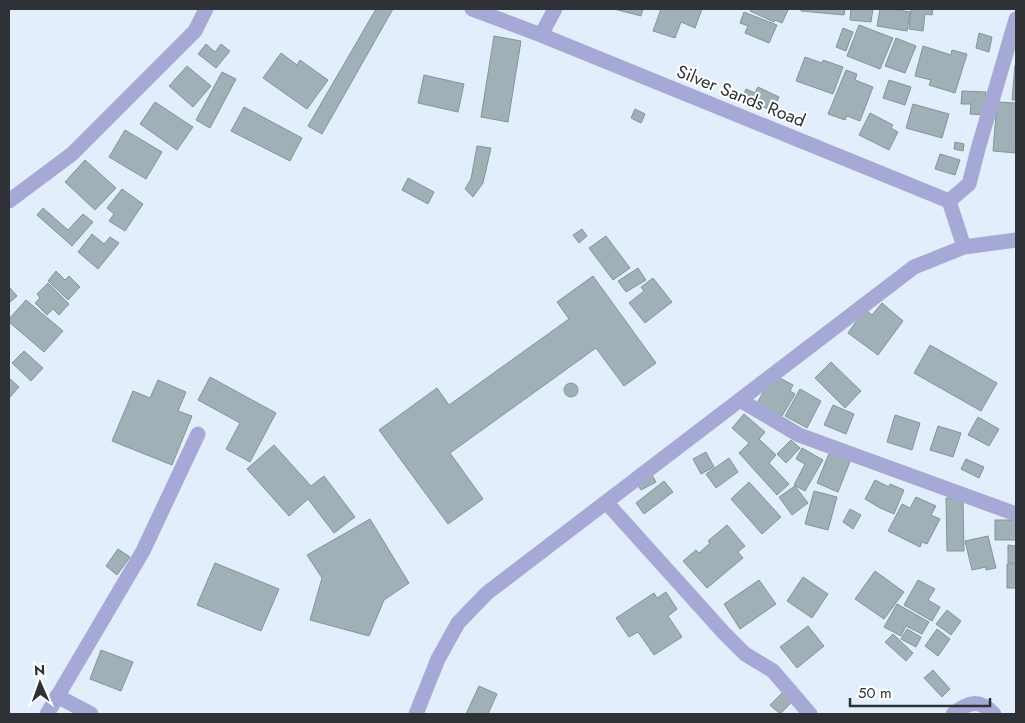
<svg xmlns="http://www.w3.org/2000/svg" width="1025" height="723" font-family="Jost,sans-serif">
<rect width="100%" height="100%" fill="#e2eefb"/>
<!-- building -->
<path fill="#9fb1b7" stroke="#83949a" d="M376,9H393L322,134L308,126Z
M614,9H643L641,16Z
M661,9H702L695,28L681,22L675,38L653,31Z
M751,9H786L788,10L782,23L775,20L774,22L750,11Z
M801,9H845L844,15L801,11Z
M851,9H873L871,22L850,20Z
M880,9H893L910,12L907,31L877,26Z
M911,9H933L932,15L925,14L923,31L909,29Z
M744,12L777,25L769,43L745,33L748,26L740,23Z
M859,25L893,38L880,69L847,56Z
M843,28L853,32L846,51L836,47Z
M979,33L992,37L989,52L976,48Z
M494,36L521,41L508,122L481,117Z
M896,38L916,46L905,73L885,66Z
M206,44L215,52L221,44L230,51L216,68L198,54Z
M923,46L951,55L952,50L967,54L955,93L929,85L931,80L915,76Z
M281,53L297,65L300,60L328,80L307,109L263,78Z
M805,57L822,63L823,60L843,67L833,94L796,81Z
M1015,65H1016V100H1012Z
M187,66L211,86L193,107L169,86Z
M846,70L857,74L855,80L873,87L860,121L847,116L845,120L828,114Z
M222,72L236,79L210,128L196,120Z
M424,75L464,84L458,112L418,103Z
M889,80L911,87L905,105L883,98Z
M758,87L779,97L773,111L742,98L746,89L755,93Z
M962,91L986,92L985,115L970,114L971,104H961Z
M155,102L193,127L177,150L140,124Z
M997,102L1016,103V153L993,151Z
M913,104L949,114L942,138L906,128Z
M244,107L302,138L290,161L231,131Z
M635,109L645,114L641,123L631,118Z
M870,113L893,125L891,128L898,132L889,150L859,135Z
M125,130L162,152L146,179L109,157Z
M955,142L964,144L963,151L954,149Z
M477,146L491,148L483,183L473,197L465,189L471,179Z
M940,154L960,160L955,175L935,169Z
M85,160L116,188L95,210L65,182Z
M408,178L434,192L428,204L402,190Z
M122,189L143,204L125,231L109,221L114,214L107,208Z
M43,208L68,230L83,214L93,222L72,246L37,215Z
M582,229L587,236L579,243L573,235Z
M92,234L104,244L110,237L119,243L98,269L78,252Z
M606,236L630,268L613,280L589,248Z
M638,268L646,280L626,292L618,281Z
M56,271L65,280L69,276L80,287L68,300L48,281Z
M593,276L656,363L624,386L596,348L450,453L483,499L448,524L379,430L437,388L449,405L569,319L557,302Z
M653,278L672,302L645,323L629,303L644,291L641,287Z
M48,283L69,304L59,315L53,309L47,315L35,303L40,298L37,294Z
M9,287L17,296L9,303Z
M26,300L63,331L44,352L9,322V319Z
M882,303L903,321L878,355L848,333L865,309L872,315Z
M930,345L997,383L981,411L914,373Z
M24,351L43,368L31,381L12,363Z
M831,362L861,391L845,408L815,378Z
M210,377L276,413L250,462L226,449L240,423L198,400Z
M778,377L793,385L790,391L795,394L782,416L756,405L770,380L775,383Z
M9,378L19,387L10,397L9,396Z
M158,380L186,392L178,411L192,416L172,465L112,441L133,391L150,398Z
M564 390a7 7 0 1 1 14 0a7 7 0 1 1-14 0Z
M800,389L821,401L807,428L785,416Z
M833,405L854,414L846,434L824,425Z
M744,414L765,432L759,439L776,455L769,463L789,484L777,495L739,453L749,443L732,428Z
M895,415L920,423L912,450L887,442Z
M978,417L999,429L989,446L968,435Z
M938,426L961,433L953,457L930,450Z
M791,440L800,448L786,463L777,454Z
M274,445L311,486L324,476L355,517L334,533L308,499L289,516L247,469Z
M802,448L823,460L805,491L794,485L805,464L796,459Z
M830,451L851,459L838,492L817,483Z
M706,452L714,467L701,474L693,459Z
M729,458L738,472L716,488L706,474Z
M966,459L984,467L979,478L961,469Z
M652,475L656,482L641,490L637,484Z
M875,480L889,487L890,484L904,490L894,514L880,508L865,499Z
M664,481L673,492L644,514L636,503Z
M749,482L781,517L762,534L731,499Z
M795,486L808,503L792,515L779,497Z
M814,491L837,497L828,530L805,524Z
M916,497L936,506L931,515L940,519L927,544L922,542L920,547L888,531L902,504L910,508Z
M946,498H963L964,551H947Z
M850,509L861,515L853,529L843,522Z
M370,519L409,583L384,600L369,636L310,620L322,578L307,555Z
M995,520H1016V540H995Z
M727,525L745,546L738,552L743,558L707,588L683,561L696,550L699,553L710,543L708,541Z
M988,536L996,568L986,570V567L972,570L965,541Z
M1008,545L1016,546V563H1008Z
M118,549L130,557L117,575L106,566Z
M215,563L279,589L261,631L197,605Z
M1007,564H1016V588H1007Z
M875,571L904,592L884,619L855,599Z
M803,577L828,594L812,618L787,601Z
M759,580L776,604L740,629L724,604Z
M918,580L935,589L928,600L940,607L932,621L904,605Z
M666,592L677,609L668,616L682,637L654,655L638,632L629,637L616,618L654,593L657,598Z
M897,604L929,622L922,634L906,626L901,636L884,627Z
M947,610L961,621L951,635L936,624Z
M808,626L824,646L797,668L780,647Z
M907,629L921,637L916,647L901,639Z
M937,629L950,639L938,656L925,646Z
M893,634L913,653L906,661L885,642Z
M101,650L133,662L121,691L90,679Z
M933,670L950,689L942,697L924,678Z
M479,686L497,694L488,714H466Z
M783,692L793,701L780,714L770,705Z"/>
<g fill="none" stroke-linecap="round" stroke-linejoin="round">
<!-- minor -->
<path stroke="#a6a9d5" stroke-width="15" d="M472,9L541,35L949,201
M541,35L555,9
M9,201L72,154L195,31L206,9
M949,201L969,184L978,149L1016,19
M949,201L964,247
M740,400L799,435L1016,514
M606,502L724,633L745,654L773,671L810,714
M57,696L91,714
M47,714L143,551L198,434
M416,714L438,659L458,623L487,593L914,267L964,247L1016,240
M953,714C969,701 980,699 994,714"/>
</g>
<g text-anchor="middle" stroke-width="4" stroke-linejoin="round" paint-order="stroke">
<!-- street labels -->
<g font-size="18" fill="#2e3237" stroke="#fff">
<text transform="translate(741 96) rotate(22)" y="6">Silver Sands Road</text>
</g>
</g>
<!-- border -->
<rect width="1025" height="723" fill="none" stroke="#2e3237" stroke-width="20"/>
<!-- north arrow -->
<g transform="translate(40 683) rotate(358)" stroke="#ffffff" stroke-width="4" paint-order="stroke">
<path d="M0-4L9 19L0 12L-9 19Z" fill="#2e3237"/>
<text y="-8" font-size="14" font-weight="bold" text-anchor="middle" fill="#2e3237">N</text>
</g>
<!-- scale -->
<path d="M850 698v8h140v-8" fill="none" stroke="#2e3237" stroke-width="2.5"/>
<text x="858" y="698" font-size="15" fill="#2e3237" stroke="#ffffff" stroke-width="4" paint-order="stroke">50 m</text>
</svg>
